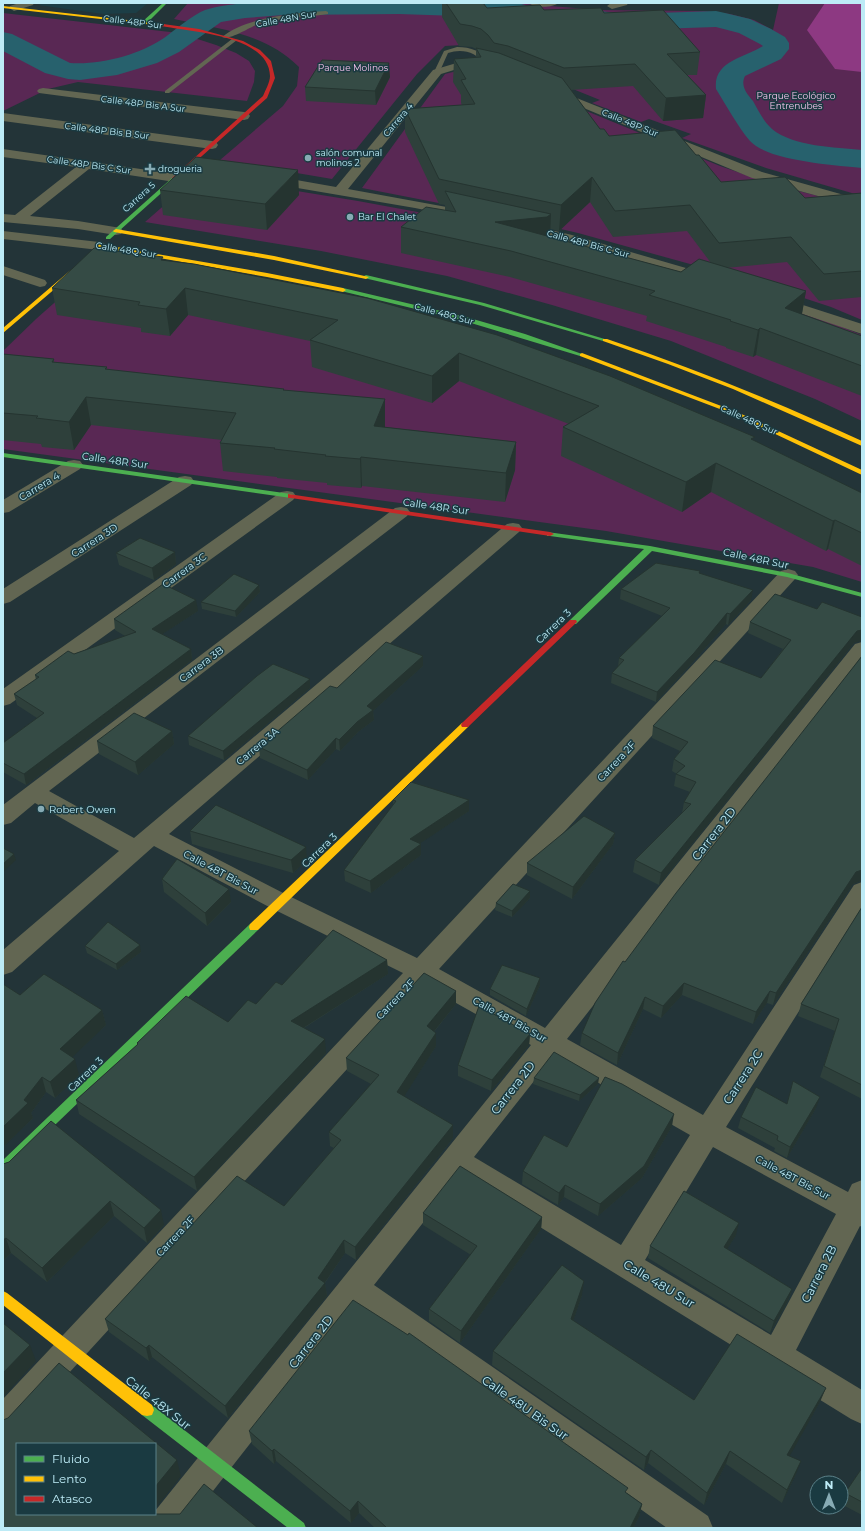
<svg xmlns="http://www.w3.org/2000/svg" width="865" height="1531" font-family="Montserrat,sans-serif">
<rect width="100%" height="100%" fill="#233438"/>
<!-- built -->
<path fill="#1c3e46" d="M45,3H148L136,13L103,14L38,5Z"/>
<!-- green -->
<path fill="#592854" d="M188,3H512L601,10L704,11L730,14L754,20L773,30L779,3H862V196L766,168L682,138L691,134L649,119L641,122L592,103L600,100L558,83L479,44L445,46L417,74L332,179L220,160L283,106L297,86L299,67C265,33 220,29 174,19Z
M3,13L179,33L216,45L236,53L249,61L255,71L254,82L247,101L78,82L48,89L3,111Z
M461,70L499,75L720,166L779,186L822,197L862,213V320L831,307L755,282L578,233L500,215L362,188L445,74Z
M199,175L358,201L477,223L812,315L862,335V421L815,399L671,341L552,305L447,276L321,251L145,222Z
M97,265L280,296L862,498V582L813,567L606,531L3,449V351L36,319Z"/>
<!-- forest -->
<path fill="#8d3982" d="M825,3H862V72L835,69L807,30Z"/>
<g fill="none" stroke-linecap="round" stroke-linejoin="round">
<!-- river -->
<path fill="#27616d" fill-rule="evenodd" d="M242,3H518L525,5L529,10L525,15L516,18L399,14L284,15L245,18L221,22L179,52L157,63L117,75L80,80L68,79L45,73L3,51V32L12,34L70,63C101,65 139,55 164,38C175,30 194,14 205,10C217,6 230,5 242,3Z
M598,11L627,14L716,11L725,13L750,19L771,29L785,37L789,43V49L781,59L745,76C740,86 747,94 753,101C758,110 764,122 772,129C794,147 835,147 862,150V168C835,165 768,161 750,141C738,127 726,105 716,89C713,61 744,58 763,46L760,44L739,33L716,27L627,30L589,24L585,19L589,14Z"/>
<!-- lane -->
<path fill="#626652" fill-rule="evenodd" d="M326,11L328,12V14C304,18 280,17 256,25C249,28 228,41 222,37C246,17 296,13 326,11Z
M232,39L237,40L169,93H165V91Z
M457,47C471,47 482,51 490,63L485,64C476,52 462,48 448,53L439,73H435L434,72L444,51Z"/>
<!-- street -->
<path fill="#626652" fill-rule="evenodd" d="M19,3H34L33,5L14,11L9,8L10,6Z
M529,3H558C553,8 534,8 529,3Z
M611,3H628L627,5L612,9L607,6Z
M460,62L484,64L490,67L484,70L466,69L454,70L441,74L348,189L474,212L479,213L481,216L479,219L474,220L415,208L268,183L263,182L262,179L263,176L268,175L336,187L433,70Z
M43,88L244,112L248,113L250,116L248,119L244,120L39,93L37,91L39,89Z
M554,89L762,172L862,200V208L752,178L550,94L548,92L550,90Z
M3,113L212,141L216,142L218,145L216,148L212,149L3,121Z
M3,149L175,174L180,175L181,178L180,181L175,182L89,169L30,216L78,221L121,228L123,231L121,234L116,235L78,229L3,222V214L15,215L76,167L3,157Z
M521,223L572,235L717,277L719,280L717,283L712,284L563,241L516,230L514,227L516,224Z
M3,231L99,242L104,243L106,246L104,249L99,250L3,239Z
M3,266L45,280L47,283L45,286L40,287L3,275Z
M775,296L862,324V334L770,303L768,300L770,297Z
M74,460L80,461L83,465L80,469L9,512L3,513V500L68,461Z
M185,476L191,477L194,481L191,485L10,602L3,604V589L179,477Z
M287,491L293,492L296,496L293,500L10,704L3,706V689L281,492Z
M401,507L407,508L410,512L407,516L49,791L134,838L507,524L513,523L519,524L522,528L519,532L169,834L289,896L417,958L781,571L788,569L795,571L798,575L795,579L439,969L545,1028L855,644L862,642V662L567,1039L703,1115L854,885L862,882V911L726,1127L848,1192L852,1184L862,1180V1227L860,1226L796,1350L862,1390V1424L851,1419L459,1177L374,1285L708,1516L713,1528H667L357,1307L184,1528H146L151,1516L155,1514V1511L531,1045L424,985L14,1433L3,1438V1399L403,973L271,908L154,846L12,972L3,975V950L119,851L35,803L11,823L3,825V805L395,508ZM553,1057L690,1135L621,1245L474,1157ZM713,1147L836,1214L771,1335L645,1260Z"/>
<!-- fast -->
<path fill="#4caf50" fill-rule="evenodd" d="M163,3H167L146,24H142V22Z
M172,178L177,179L110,239H106V237Z
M366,275L484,303L608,340L603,341L480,305L364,278V276Z
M343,288L466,317L525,334L585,355L580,356L461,320L341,291L340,290Z
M3,453L291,494L295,496L291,498L3,457Z
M547,532L650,546L788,573L862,593V597L787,577L652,551L576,624H573L569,622L570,620L644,549L550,536H547Z
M254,923L258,924L259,927L258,930L7,1171L3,1172V1160L250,924Z
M147,1404L152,1405L304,1523L306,1528H288L142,1415L140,1410L142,1405Z"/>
<!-- slow -->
<path fill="#ffc107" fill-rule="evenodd" d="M3,6L163,24L165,25L163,26L3,8Z
M116,229L274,256L369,277L366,279L274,260L114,232L113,231Z
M99,244L267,273L343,288L346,290L343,292L267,277L97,247L96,246Z
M72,269L77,270L3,333V328Z
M603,339H607C694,368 779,403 862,441V446L733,389L668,364L603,341Z
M582,353L737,412L862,470V475L733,414L580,356V354Z
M465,722L468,723L469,725L468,727L258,930H250L249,927L250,924L462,723Z
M3,1291L7,1293L152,1405L154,1410L152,1415L147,1416L142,1415L3,1305Z"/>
<!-- jam -->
<path fill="#c62828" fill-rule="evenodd" d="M163,24L199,29L243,41L260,50L271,61L275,78L267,98L174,181L172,180V178L263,96C265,91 270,82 270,76C269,35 191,32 161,26Z
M288,494L550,532L554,534L550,536L291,498H288Z
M570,620H576L577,622L468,727H462L461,725L462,723Z"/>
</g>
<!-- wall -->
<path fill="#2e403b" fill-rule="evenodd" d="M442,3H483L487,8L604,13L700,52L697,75H687L706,95L703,118L663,121L633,86L571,90L600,129L609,136L696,155L721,182L805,198L862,193V297L819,301L787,262L726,268L806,291L802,314L862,336V396L756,355L753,357L726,348V347L646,321L647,316L510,277L401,253V227L445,210V205L439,204L405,132V109L462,105L461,103V95L453,82L454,59L476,58V49L472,47L459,46L442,17ZM590,202L613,237L687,231L711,263L681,272L550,237V229L559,231Z
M390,77L376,105L306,101L305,87Z
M160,190L299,195L267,230L163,215Z
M163,260L754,441L862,493V566L828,549L826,551L711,492L682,512L561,456L563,427L569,424L459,381L432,403L312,367L310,341L188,315L170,336L141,332V328L57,315L52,288Z
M3,354L54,359V362L107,367V370L284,390L385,427L516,442L515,470L505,502L362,486L361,488L327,485V483L277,478V477L223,471L220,443L222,440L91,425L74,450L42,447L41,444L3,440Z
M175,552L176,564L154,580L119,565L116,553Z
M700,573L751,600L728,625L726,624L692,663L656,702L611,683L612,673L618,667L619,658L662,616L620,599L621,589Z
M259,585L260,592L236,617L202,609L201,602Z
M198,611L162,634L191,649L192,660L26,785L3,772V743L37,718L17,705L14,694L36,680L35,675L74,654L125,636L115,630L114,619Z
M750,622L854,643L659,885L633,872L635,860L682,813L684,802L690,792L674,786L676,774H677L672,771L674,759L680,751L652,738L653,726L761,678L783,649L748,633Z
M423,656V666L373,711L374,720L358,732L340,751L336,749L308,780L260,758L259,747L337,688Z
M862,656V881H861L853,884L773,1005L767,1003L753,1024L682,995L661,1018L643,1009L617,1065L580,1045L582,1033L625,962Z
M310,679V688L224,760L189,745L188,736Z
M172,731L174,744L138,775L99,754L97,741Z
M393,800L469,811L420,843L421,844V855L371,893L345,881L344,870L393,805Z
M190,831L307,860L293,873L192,844Z
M615,833L613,844L572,899L527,875V863Z
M162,879L231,902L207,926L164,892Z
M530,898L512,917L495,910L496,903Z
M862,907V1099L820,1077L835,1031L798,1016L801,1004Z
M85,946L141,952L117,970L87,953Z
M387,960L388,974L304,1028L326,1053L197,1191L79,1114L76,1100L137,1045V1043L228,1022L256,1004L282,985Z
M540,978V985L526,1016L490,995V989Z
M3,984L20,995L102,1010L106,1025L72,1057L79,1075L55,1098L46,1092L31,1113L33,1118L3,1147Z
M456,991V1004L434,1032L436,1046L404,1096L453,1138L356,1260L345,1253L325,1283L327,1296L228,1418L152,1357L149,1361L109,1332L105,1319L284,1206L334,1148L330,1146L329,1132L371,1084L347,1071L346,1058Z
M530,1034L529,1045L491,1091L458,1076V1065Z
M534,1078L598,1084L579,1101L533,1084Z
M787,1104L816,1108L787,1158L774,1151L775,1148L738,1128L741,1117Z
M51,1121L164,1225L147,1243L114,1216L47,1282L11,1253L3,1261V1164L9,1162Z
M672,1126L642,1178L598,1216L564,1197L558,1205L522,1184L523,1171L567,1147Z
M423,1213L542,1217L541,1229L460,1343L429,1321V1309L471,1255L423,1225Z
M736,1235L727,1249L792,1289L788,1301L770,1333L648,1258L650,1246Z
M582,1295L573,1321L694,1400L820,1402L789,1456L796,1474L782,1503L726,1464L704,1505L648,1463L644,1470L492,1365L493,1351Z
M249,1431L627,1493L642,1504L639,1517L633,1528H375L359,1513L351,1523L276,1461L274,1464L252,1444Z
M862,1468V1515L841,1504V1503L845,1493Z"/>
<!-- shaded-wall -->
<path fill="#253430" d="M389,63L390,77L376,105L375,91Z
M706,95L703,118L663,121L666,98Z
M298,170L299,195L267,230L265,204Z
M592,177L590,202L559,231L561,205Z
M551,214L550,239L495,222Z
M185,288L188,315L170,336L166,309Z
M806,291L801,318L785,308Z
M760,328L756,355L753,357L758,330Z
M459,353V381L432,403V376Z
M86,397L91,425L74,450L69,422Z
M385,399V428L374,426Z
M516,442L515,470L505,502L506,473Z
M361,457L362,486L361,488L360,459Z
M716,463L711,492L682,512L686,482Z
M835,520L828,549L826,551L833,521Z
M175,552L176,564L154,580L152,568Z
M259,585L260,592L236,617L235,611Z
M753,590L751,600L728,625L730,614Z
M196,600L198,611L153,640L152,629Z
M727,613L726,624L692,663L656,702L657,692Z
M4,618L5,625L3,627V619Z
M862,630V641L854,643L659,885L661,873L857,631Z
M191,649L192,660L26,785L24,774Z
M423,656V666L373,711L374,720L358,732L340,751L339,740L367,706Z
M310,679V688L224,760L223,751Z
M172,731L174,744L138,775L135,762Z
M336,738V749L308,780L307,770Z
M469,800V811L410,850V839Z
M615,833L613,844L572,899L573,887Z
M421,844V855L371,893L370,881Z
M306,847L307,860L293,873L291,860Z
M14,854L16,860L3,872V864Z
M862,870L861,881L853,884L773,1005L776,993L856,872Z
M229,889L231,902L207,926L205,913Z
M530,891V898L512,917V911Z
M140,945L141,952L117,970L116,964Z
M387,960L388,974L292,1035L291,1021Z
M540,978V985L526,1016L527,1009Z
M684,983L682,995L661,1018L663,1006Z
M456,991V1004L427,1040V1026Z
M770,991L767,1003L753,1024L756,1012Z
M645,997L643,1009L617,1065L618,1053Z
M102,1010L106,1025L64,1065L60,1049Z
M436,1033V1046L398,1106L397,1092Z
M530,1034L529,1045L491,1091L492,1080Z
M325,1039L326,1053L197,1191L194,1177Z
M75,1059L79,1075L55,1098L50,1082Z
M42,1077L46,1092L31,1113L33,1118L3,1147V1127L24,1100Z
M599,1078L598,1084L579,1101L580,1095Z
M820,1097L816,1108L787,1158L790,1147Z
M674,1114L672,1126L642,1178L598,1216L600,1204Z
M453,1125V1138L356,1260L355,1247Z
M565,1185L564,1197L558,1205L559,1193Z
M110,1201L114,1216L47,1282L42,1268Z
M161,1210L164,1225L147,1243L144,1228Z
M542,1217L541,1229L460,1343L461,1331Z
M739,1223L736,1235L721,1259L724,1247Z
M6,1238L11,1253L3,1261V1240Z
M344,1240L345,1253L319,1291L325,1283L327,1296L228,1418L225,1406L318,1278Z
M584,1281L582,1295L569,1333L571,1319Z
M792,1289L788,1301L770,1333L774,1321Z
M30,1345L36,1361L3,1397V1373Z
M149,1345L152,1357L149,1361L146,1348Z
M826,1388L820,1402L783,1468L787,1455Z
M274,1449L276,1461L274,1464L272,1451Z
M651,1450L648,1463L644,1470L646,1457Z
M730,1451L726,1464L704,1505L707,1493Z
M177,1460L181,1476L155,1509V1487Z
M801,1461L796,1474L782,1503L787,1490Z
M358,1501L359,1513L351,1523L350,1511Z
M642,1504L639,1517L633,1528H630Z"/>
<!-- building -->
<path fill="#354b45" stroke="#253430" d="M446,3H483L487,8L540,5L544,10L601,8L604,13L663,10L700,52L667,54L706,95L666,98L635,64L564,68L508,46L494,43L488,35L481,29L472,26L460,24Z
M476,48L499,53L562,78L600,129H604L609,136L675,130L696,155H699L721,182L785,177L805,198L862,193V271L824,274L791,237L719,243L690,205L615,211L592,177L561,205L439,179L405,109L475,104L461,80L466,79L454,59L481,57Z
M322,60L389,63L375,91L305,87Z
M196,157L298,170L265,204L160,190Z
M445,191L551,214L547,217L495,222L681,272L699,259L806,291L785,308L862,336V366L760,328L758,330L730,321L731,320L649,295L655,291L511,251L401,227L426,207L456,212Z
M94,248L163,257L161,260L194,264L367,298L497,335L610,376L755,437L751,439L862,493V533L835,520L833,521L716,463L686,482L563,427L599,406L459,353L432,376L310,340L338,320L185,288L166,309L138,305L140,302L52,288Z
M3,354L54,359L52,362L107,367L105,369L284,389L283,390L385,399L374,426L516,442L506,473L361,457L360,459L325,456L326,455L274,449L275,448L220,443L236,413L86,397L69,422L36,418L38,416L3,413Z
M140,538L175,552L152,568L116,553Z
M656,563L700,571L699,573L753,590L730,614L727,613L694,653L657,692L612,673L624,660L619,658L670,608L621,589Z
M234,574L259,585L235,611L201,602Z
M163,584L196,600L152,629L191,649L24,774L3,763V743L44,713L14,694L39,677L35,675L68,651L74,654L136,632L114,619Z
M775,594L817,609L822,602L862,617V630L857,631L661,873L635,860L691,804L684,802L696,782L676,774L685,766L674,759L688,742L653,726L715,660L761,678L791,640L750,622Z
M386,642L423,656L367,706L373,710L357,722L339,740L336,738L307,770L259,747L330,686L337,688Z
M862,656V870L856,872L776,993L770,991L756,1012L684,983L663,1006L645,997L618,1053L582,1033L595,1003L623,961L625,962L676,893Z
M273,664L310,679L223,751L188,736L257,676Z
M134,713L172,731L135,762L97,741Z
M411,782L469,800L410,839L421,844L370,881L344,870L396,801L393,800Z
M216,805L306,847L291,860L190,831Z
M584,816L615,833L573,887L527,863Z
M3,848L14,854L3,864Z
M177,859L229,889L205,913L162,879Z
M513,884L530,891L512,911L496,903Z
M862,907V1085L824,1066L839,1019L801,1004Z
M108,922L140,945L116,964L85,946Z
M333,930L387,960L291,1021L325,1039L194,1177L76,1100L138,1044L137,1043L186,996L228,1022L248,1000L256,1004L276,982L282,985Z
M502,965L540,978L527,1009L490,989Z
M424,973L456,991L427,1026L436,1033L397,1092L453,1125L355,1247L344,1240L318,1278L325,1283L225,1406L149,1345L146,1348L105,1319L237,1176L284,1206L341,1140L329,1132L379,1075L346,1058Z
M44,974L102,1010L60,1049L75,1059L50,1082L42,1077L24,1100L28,1103L3,1127V984L20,995Z
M479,1006L530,1034L492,1080L458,1065Z
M554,1052L599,1078L580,1095L534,1078Z
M605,1077L622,1084L674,1114L644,1166L600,1204L565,1185L559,1193L523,1171L544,1135L567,1147Z
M793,1081L820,1097L790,1147L777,1140L778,1136L741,1117L756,1087L787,1104Z
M51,1121L161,1210L144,1228L110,1201L42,1268L6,1238L3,1240V1164L9,1162Z
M460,1166L542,1217L461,1331L429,1309L477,1246L423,1213Z
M684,1191L739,1223L724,1247L792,1289L774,1321L650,1246Z
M562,1265L584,1281L571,1319L694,1400L737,1334L826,1388L787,1455L801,1461L787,1490L730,1451L707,1493L651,1450L646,1457L493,1351Z
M353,1300L408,1335L409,1333L628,1488L625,1492L642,1504L630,1528H387L358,1501L350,1511L274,1449L272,1451L249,1431Z
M3,1323L30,1345L3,1373Z
M59,1363L177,1460L155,1487V1444H17V1514H180L204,1484L258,1528H3V1420L8,1418Z
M862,1468V1502L845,1493Z"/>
<!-- markers -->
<g fill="#87abb4" stroke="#1a3a41" stroke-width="1.5">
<circle cx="308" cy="158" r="4"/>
<path d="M148 163h4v4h4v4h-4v4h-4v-4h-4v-4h4z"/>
<circle cx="350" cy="217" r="4"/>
<circle cx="41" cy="809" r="4"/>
</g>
<g text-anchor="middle" stroke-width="3" stroke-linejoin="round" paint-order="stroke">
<!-- far-street labels -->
<g font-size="9" fill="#bdebf6" stroke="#1a3a41">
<text transform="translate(286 19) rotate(-10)" y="3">Calle 48N Sur</text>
<text transform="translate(133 22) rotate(7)" y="3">Calle 48P Sur</text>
<text transform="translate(143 104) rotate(7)" y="3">Calle 48P Bis A Sur</text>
<text transform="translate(398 120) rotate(-50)" y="3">Carrera 4</text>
<text transform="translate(630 123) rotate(22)" y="3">Calle 48P Sur</text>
<text transform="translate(107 131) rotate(7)" y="3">Calle 48P Bis B Sur</text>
<text transform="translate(89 165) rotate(8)" y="3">Calle 48P Bis C Sur</text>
<text transform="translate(139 197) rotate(-42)" y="3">Carrera 5</text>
<text transform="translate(588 244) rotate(15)" y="3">Calle 48P Bis C Sur</text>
<text transform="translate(126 250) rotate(9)" y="3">Calle 48Q Sur</text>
<text transform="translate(444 314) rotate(15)" y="3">Calle 48Q Sur</text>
<text transform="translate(749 420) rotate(24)" y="3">Calle 48Q Sur</text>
</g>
<!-- far-park labels -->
<g font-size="9" fill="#f5c2ea" stroke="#1a3a41">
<text x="353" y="71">Parque Molinos</text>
<text x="796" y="99">Parque Ecológico<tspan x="796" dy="10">Entrenubes</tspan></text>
</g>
<!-- far-poi labels -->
<g font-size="9" fill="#bdebf6" stroke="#1a3a41" text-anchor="start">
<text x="316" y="156">salón comunal<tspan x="316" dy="10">molinos 2</tspan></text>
<text x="158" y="172">drogueria</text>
<text x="358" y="220">Bar El Chalet</text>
</g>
<!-- street labels -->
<g font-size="10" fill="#bdebf6" stroke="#1a3a41">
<text transform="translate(115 460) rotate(8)" y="4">Calle 48R Sur</text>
<text transform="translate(39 486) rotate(-31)" y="4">Carrera 4</text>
<text transform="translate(436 506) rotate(8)" y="4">Calle 48R Sur</text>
<text transform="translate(94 540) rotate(-33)" y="4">Carrera 3D</text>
<text transform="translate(756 558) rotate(12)" y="4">Calle 48R Sur</text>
<text transform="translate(184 570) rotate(-36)" y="4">Carrera 3C</text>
<text transform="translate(553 626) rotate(-44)" y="4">Carrera 3</text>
<text transform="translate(201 664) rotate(-37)" y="4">Carrera 3B</text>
<text transform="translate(257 746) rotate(-40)" y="4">Carrera 3A</text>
<text transform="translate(616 761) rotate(-47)" y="4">Carrera 2F</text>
<text transform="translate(319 850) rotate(-44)" y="4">Carrera 3</text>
<text transform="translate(221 872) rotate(28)" y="4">Calle 48T Bis Sur</text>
<text transform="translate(395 999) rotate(-47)" y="4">Carrera 2F</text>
<text transform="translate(510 1019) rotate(29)" y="4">Calle 48T Bis Sur</text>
<text transform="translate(85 1074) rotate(-44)" y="4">Carrera 3</text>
<text transform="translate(793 1177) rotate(28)" y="4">Calle 48T Bis Sur</text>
<text transform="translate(175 1236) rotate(-47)" y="4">Carrera 2F</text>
</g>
<!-- poi labels -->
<g font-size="10" fill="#bdebf6" stroke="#1a3a41" text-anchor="start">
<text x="49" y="813">Robert Owen</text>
</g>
<!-- near-street labels -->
<g font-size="12" fill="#bdebf6" stroke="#1a3a41">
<text transform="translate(714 834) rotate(-52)" y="4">Carrera 2D</text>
<text transform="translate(743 1077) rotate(-57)" y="4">Carrera 2C</text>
<text transform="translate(513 1088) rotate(-52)" y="4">Carrera 2D</text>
<text transform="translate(819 1274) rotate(-63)" y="4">Carrera 2B</text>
<text transform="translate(659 1284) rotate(31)" y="4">Calle 48U Sur</text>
<text transform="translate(311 1342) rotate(-52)" y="4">Carrera 2D</text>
<text transform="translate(158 1403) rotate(38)" y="4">Calle 48X Sur</text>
<text transform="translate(525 1408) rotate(35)" y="4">Calle 48U Bis Sur</text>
</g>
</g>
<!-- border -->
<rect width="865" height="1531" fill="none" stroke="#bdebf6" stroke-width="8"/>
<!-- legend -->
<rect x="16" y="1443" width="140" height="72" fill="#1a3a41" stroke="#5b8189"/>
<rect x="24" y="1456" width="20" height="6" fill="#4caf50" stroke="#5b8189"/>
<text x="52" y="1463" font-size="12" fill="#bdebf6">Fluido</text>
<rect x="24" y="1476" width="20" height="6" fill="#ffc107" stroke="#5b8189"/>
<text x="52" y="1483" font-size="12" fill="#bdebf6">Lento</text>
<rect x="24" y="1496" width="20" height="6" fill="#c62828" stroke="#5b8189"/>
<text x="52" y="1503" font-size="12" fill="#bdebf6">Atasco</text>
<!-- north arrow -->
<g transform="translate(829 1495)"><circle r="19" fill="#1a3a41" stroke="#5b8189"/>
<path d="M0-3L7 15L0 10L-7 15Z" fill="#87abb4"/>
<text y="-6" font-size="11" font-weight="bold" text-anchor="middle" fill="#bdebf6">N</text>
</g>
</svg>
